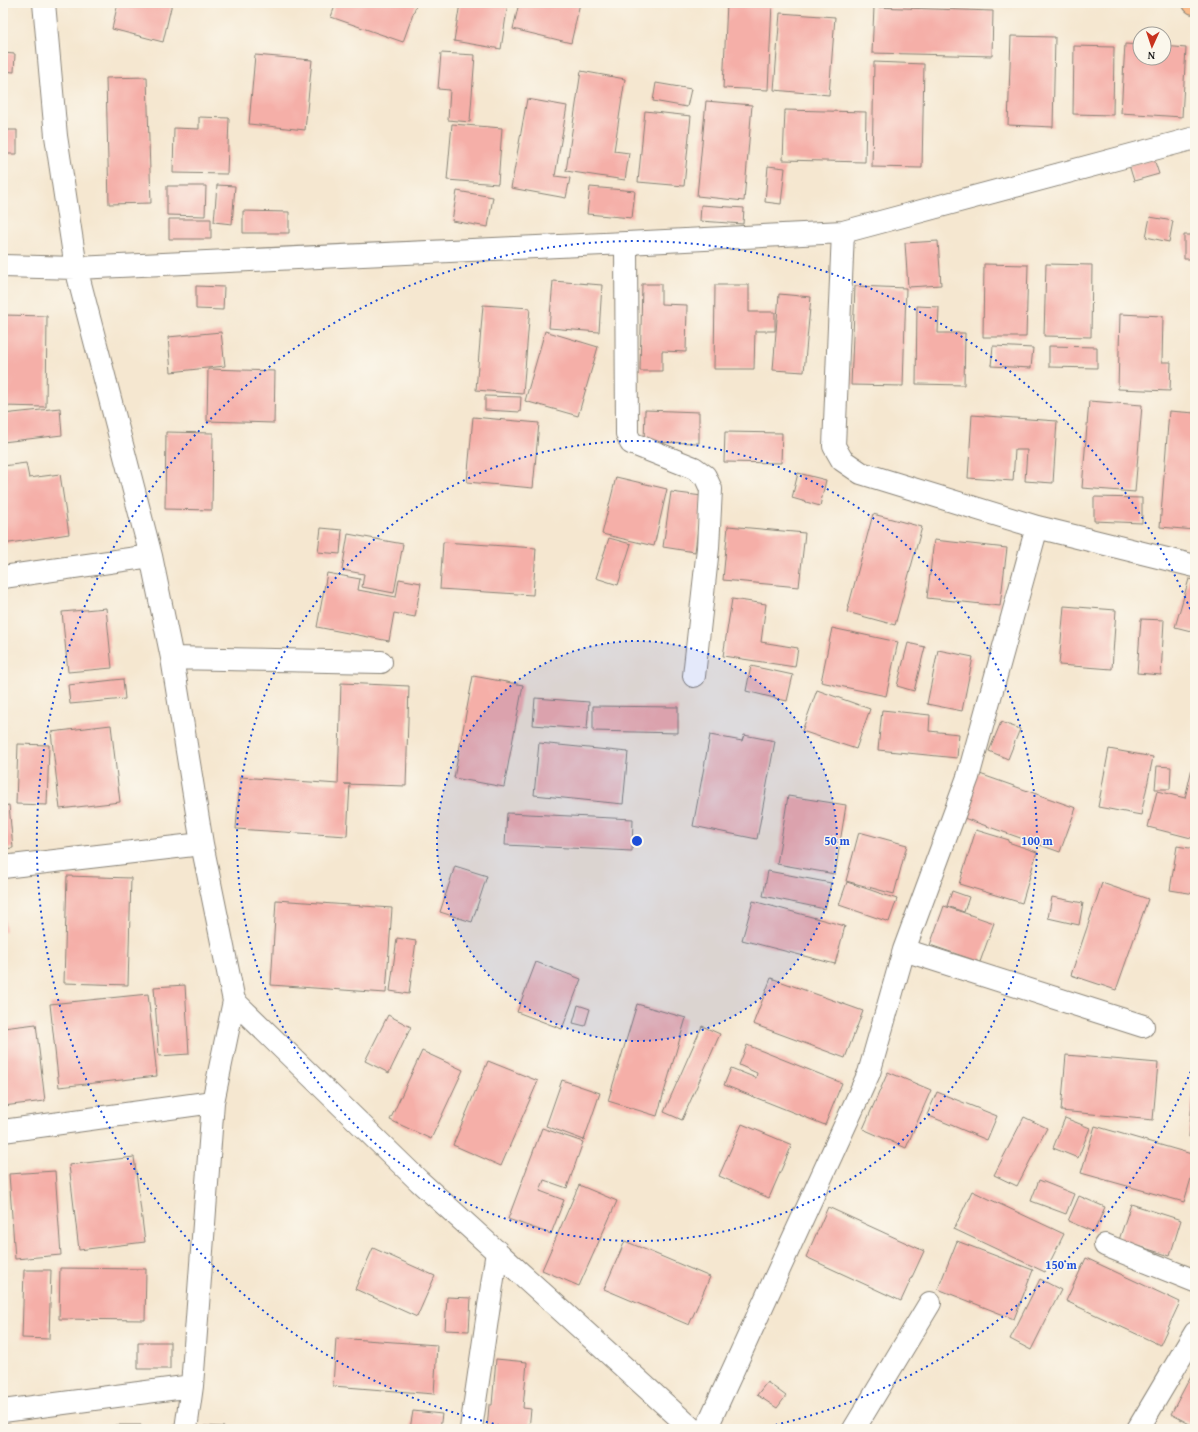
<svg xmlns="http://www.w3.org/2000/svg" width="1198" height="1432" font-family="'Gentium Book Plus',serif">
<rect width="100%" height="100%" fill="#fbf7ec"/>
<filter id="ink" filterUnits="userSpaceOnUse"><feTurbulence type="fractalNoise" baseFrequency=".025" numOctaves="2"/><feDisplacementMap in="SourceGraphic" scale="8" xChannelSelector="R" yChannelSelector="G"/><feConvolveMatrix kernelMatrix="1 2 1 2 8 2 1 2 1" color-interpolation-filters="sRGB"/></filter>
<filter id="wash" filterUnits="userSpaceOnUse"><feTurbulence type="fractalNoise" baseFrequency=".012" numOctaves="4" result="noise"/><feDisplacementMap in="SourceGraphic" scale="16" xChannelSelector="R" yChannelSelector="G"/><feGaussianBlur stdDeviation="0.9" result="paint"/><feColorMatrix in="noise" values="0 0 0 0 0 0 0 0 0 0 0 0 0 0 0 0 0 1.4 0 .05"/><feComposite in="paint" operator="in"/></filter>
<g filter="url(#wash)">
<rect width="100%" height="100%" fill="#f5e7d0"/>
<g id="blocks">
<!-- building -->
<path fill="#f5afa8" d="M118,3H172L163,42L112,29Z
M336,3H417L403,42L331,17Z
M460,3H508L501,49L454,41Z
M519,3H580L571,43L513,29Z
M727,3H772L768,90L723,88Z
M874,7L993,11L992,56L872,53Z
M780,13L835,17L829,95L774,90Z
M1011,36L1055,37L1053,127L1008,125Z
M1125,44L1140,45V58H1164V46L1186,48L1182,117L1121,113Z
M1074,46L1114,47L1113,115L1073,114Z
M3,53L15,54L14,72L3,71Z
M441,53L475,55L470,122L448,120L450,90L438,89Z
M255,55L312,60L305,130L249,124Z
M874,62L924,64L922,168L872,167Z
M581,71L625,79L614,151L629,153L625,180L566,171Z
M147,77L151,203L109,204L106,78Z
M656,83L691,89L687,107L653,101Z
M527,99L567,106L555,176L570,178L566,198L511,188Z
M706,101L752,105L744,201L697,196Z
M785,110L866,112L865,162L783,160Z
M645,111L691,116L684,186L638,182Z
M199,117L229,118L227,174L173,173L174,128L199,129Z
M452,124L502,128L498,184L447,180Z
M3,130H17V154H3Z
M1154,159L1159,174L1134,181L1129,165Z
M768,166L785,168L781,204L765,202Z
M217,185L235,186L232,224L214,222Z
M167,186H206L205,216L167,215Z
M590,187L635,191L632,218L587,214Z
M457,191L493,197L488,227L452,221Z
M701,205L744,208L743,224L700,221Z
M243,211L289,212V233H243Z
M1150,217L1173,221L1169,242L1146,237Z
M169,219H211V239H169Z
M1184,235H1195V259H1184Z
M938,241L941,285L908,287L905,243Z
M984,264L1028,265L1026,337H983Z
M1046,264L1092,265L1091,337L1044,336Z
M553,281L602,285L599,332L549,328Z
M642,284H661V304L687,305L686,352L662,351V371H640Z
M715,285H749V312H775V331H755L754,369H714Z
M196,286L224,287L223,310L196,309Z
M855,286L906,288L903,386L851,385Z
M779,294L811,297L804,372L773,370Z
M483,305L530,308L523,394L476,390Z
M917,306L939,307L938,333H965L964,385L916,384Z
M1120,314L1163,316L1162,362H1171L1170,391L1118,389Z
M3,315L47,316L46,407L3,406Z
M545,331L598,347L578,416L525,401Z
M221,332L225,366L171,372L168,337Z
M993,346L1033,348L1031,368L991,366Z
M1049,346L1097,347V368L1049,367Z
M208,369L275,371L274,423L207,421Z
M485,396L521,397L520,412L485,410Z
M1089,401L1142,405L1135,492L1082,488Z
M60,408L62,435L3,442V414Z
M645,410L699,412V443L644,442Z
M1169,411L1195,413V530L1160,527Z
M972,415L1057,421L1053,483L1025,481L1027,450H1015L1013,481L968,478Z
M473,417L539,423L533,488L467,482Z
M166,432L213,433L212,510L165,509Z
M725,432L782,433L781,463L724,462Z
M26,463L29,478L60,474L69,534L3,544V466Z
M798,473L826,480L820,506L792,498Z
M616,477L667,489L654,546L602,534Z
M671,492L702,496L695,552L663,547Z
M1094,497L1142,498V523L1094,521Z
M873,514L922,527L895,625L847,612Z
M728,526L805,533L799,587L723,580Z
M321,528L342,530L340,554L318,552Z
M348,534L403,544L394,593L362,587L364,574L342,570Z
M609,538L631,544L618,585L596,578Z
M934,540L1007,548L1000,606L927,598Z
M443,542L536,548L533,595L440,589Z
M327,573L360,579L358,590L396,597L399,579L421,583L415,617L394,613L389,641L317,627Z
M1189,579L1195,580V632L1175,627Z
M732,599L766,604L761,642L798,648L795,667L723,656Z
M1064,606L1116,610L1112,669L1059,665Z
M106,608L112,668L68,672L62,612Z
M1141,619L1164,620L1161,675L1137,673Z
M832,628L898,642L886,696L821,682Z
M908,643L925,647L914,691L897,686Z
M938,650L973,657L962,711L927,704Z
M751,666L793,675L787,701L746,691Z
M473,676L523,685L504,787L454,778Z
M123,679L125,699L70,704L68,685Z
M341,683L409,686L406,786L344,784H350L347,836L236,829L240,777L338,784Z
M817,690L870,709L856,749L802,731Z
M535,698L589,702L587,729L533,725Z
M593,706L678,707V733L593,731Z
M882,710L930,715L929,731L959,734L957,758L878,750Z
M1001,722L1020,729L1008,759L989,751Z
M111,725L120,802L60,809L51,732Z
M710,735L742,741L744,735L775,741L757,839L693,826Z
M539,743L628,752L623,804L534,795Z
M18,744L49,745L47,805L16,804Z
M1109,749L1153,757L1141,815L1098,807Z
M1193,764L1195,765V839L1148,827L1157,791L1185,798Z
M1157,766L1171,767L1170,789H1155Z
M977,773L1076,808L1060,852L961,817Z
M788,796L846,805L835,874L777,864Z
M9,805L13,848L3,849V806Z
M507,813L633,819L632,851L505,845Z
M976,830L1009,840L1008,842L1037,852L1022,903L959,884Z
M859,832L907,845L894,894L846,881Z
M1177,846L1195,849V894L1170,890Z
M455,866L487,876L472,922L440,912Z
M768,871L831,883L825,909L763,896Z
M67,876L131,878L128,985L64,983Z
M847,882L897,899L889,922L839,905Z
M1102,883L1148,899L1116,990L1071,975Z
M952,891L969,897L964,912L947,906Z
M1052,897L1083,903L1079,925L1048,918Z
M276,900L392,908L386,993L271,985Z
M753,901L845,926L835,964L742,940Z
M3,903L6,932H3Z
M944,906L994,923L980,962L930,945Z
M397,938L416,941L409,994L390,991Z
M536,962L581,979L562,1029L517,1012Z
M771,978L863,1011L845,1058L753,1024Z
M185,985L189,1054L159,1056L154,987Z
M148,994L157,1076L59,1087L50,1004Z
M637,1004L686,1018L657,1116L608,1101Z
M578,1005L590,1009L585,1026L573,1023Z
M388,1015L411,1027L389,1073L365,1061Z
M36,1024L45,1101L3,1106V1028Z
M702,1026L720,1034L682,1120L664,1112Z
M747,1045L842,1083L825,1125L724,1085L731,1068L756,1078L757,1073L739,1065Z
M422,1051L463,1070L431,1139L390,1120Z
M1066,1055L1158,1063L1153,1120L1061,1111Z
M488,1061L538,1081L501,1166L453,1145Z
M888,1072L931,1090L906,1148L863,1129Z
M562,1080L600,1093L584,1140L546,1126Z
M1193,1090H1195V1137H1189Z
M937,1092L997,1116L987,1140L927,1115Z
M1024,1117L1047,1128L1017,1186L994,1175Z
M1065,1118L1090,1128L1078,1158L1053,1148Z
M742,1124L792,1145L769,1198L719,1176Z
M1095,1126L1195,1155V1165L1184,1202L1081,1173Z
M542,1128L583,1142L567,1188L544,1180L540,1191L564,1200L551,1234L508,1219Z
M134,1157L145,1242L79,1250L69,1165Z
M55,1171L61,1255L15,1259L9,1174Z
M1039,1180L1074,1194L1066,1214L1031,1201Z
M579,1185L617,1201L579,1286L542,1270Z
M972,1191L1064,1234L1045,1272L954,1229Z
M1079,1196L1105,1207L1094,1232L1068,1221Z
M1131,1204L1181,1220L1170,1256L1119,1240Z
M828,1207L924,1251L901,1301L806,1257Z
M625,1241L710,1277L689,1325L604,1289Z
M957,1241L1033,1270L1014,1319L938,1289Z
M373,1248L435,1276L417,1317L355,1289Z
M1086,1258L1180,1302L1160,1345L1066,1301Z
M60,1268L146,1269L145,1320L59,1319Z
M24,1270H51L49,1339L22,1338Z
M1040,1279L1061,1290L1031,1350L1010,1339Z
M447,1297L471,1298L469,1331L445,1330Z
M336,1338L437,1345L434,1394L333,1386Z
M138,1342H170V1369H138Z
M496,1359L527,1362L523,1408L531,1409L529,1429H487L489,1405H492Z
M1195,1368V1427L1171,1414Z
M767,1382L786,1396L777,1408L757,1395Z
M413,1411L442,1414L440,1429H410Z
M116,1425H141V1429H116Z
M204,1426L224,1427V1429H204Z"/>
</g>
</g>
<g filter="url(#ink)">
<use href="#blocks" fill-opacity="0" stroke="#888276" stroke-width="1"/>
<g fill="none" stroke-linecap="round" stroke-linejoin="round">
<!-- street casing -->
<g stroke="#888276" stroke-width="24">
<path id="street" d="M44,3L56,136L76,268L151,556L172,658L202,844L234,1001L419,1181L692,1429
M843,232L834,446L842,460L861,473L1037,527L1195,566
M626,243L627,434L631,443L694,468L705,476L711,489L708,548L694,676
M3,266L76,268L626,243L843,232L1195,138
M3,577L151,556
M172,658L381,662
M3,867L202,844
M904,950L1143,1026
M3,1131L213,1102
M1105,1245L1195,1281
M3,1411L192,1386
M186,1429L192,1386L213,1102L234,1001
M471,1429L497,1251
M706,1429L869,1073L904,950L968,777L1037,527
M854,1429L930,1303
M1138,1429L1195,1333"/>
</g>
<!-- primary casing -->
<g stroke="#888276" stroke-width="24">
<path id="primary" d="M1194,3H1195"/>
</g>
<!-- street -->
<use href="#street" stroke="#fff" stroke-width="22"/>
<!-- primary -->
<use href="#primary" stroke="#fabc8b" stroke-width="22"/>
</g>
</g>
<!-- distance rings -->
<circle cx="637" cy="841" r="200" fill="#1d4ed8" fill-opacity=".12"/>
<g fill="none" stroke="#1d4ed8" stroke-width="2" stroke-dasharray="2 4">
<circle cx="637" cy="841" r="200"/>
<circle cx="637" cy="841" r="400"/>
<path d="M1193 1066A600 600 0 0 1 757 1429M517 1429A600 600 0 1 1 1193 616"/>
</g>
<circle cx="637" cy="841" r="6" fill="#1d4ed8" stroke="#fbf7ec" stroke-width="2"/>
<g font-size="12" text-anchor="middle" font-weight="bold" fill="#1d4ed8" stroke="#fbf7ec" stroke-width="3" stroke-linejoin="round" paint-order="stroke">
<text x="837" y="845">50 m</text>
<text x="1037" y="845">100 m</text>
<text x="1061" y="1269">150 m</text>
</g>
<!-- margin -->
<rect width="1198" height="1432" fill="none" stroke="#fbf7ec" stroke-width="16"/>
<!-- north arrow -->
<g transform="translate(1152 46) rotate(183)"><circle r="19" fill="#fbf7ec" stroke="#a29f99"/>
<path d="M0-3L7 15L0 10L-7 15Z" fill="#c8321e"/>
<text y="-6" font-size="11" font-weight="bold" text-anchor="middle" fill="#1c1c1c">N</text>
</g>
</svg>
